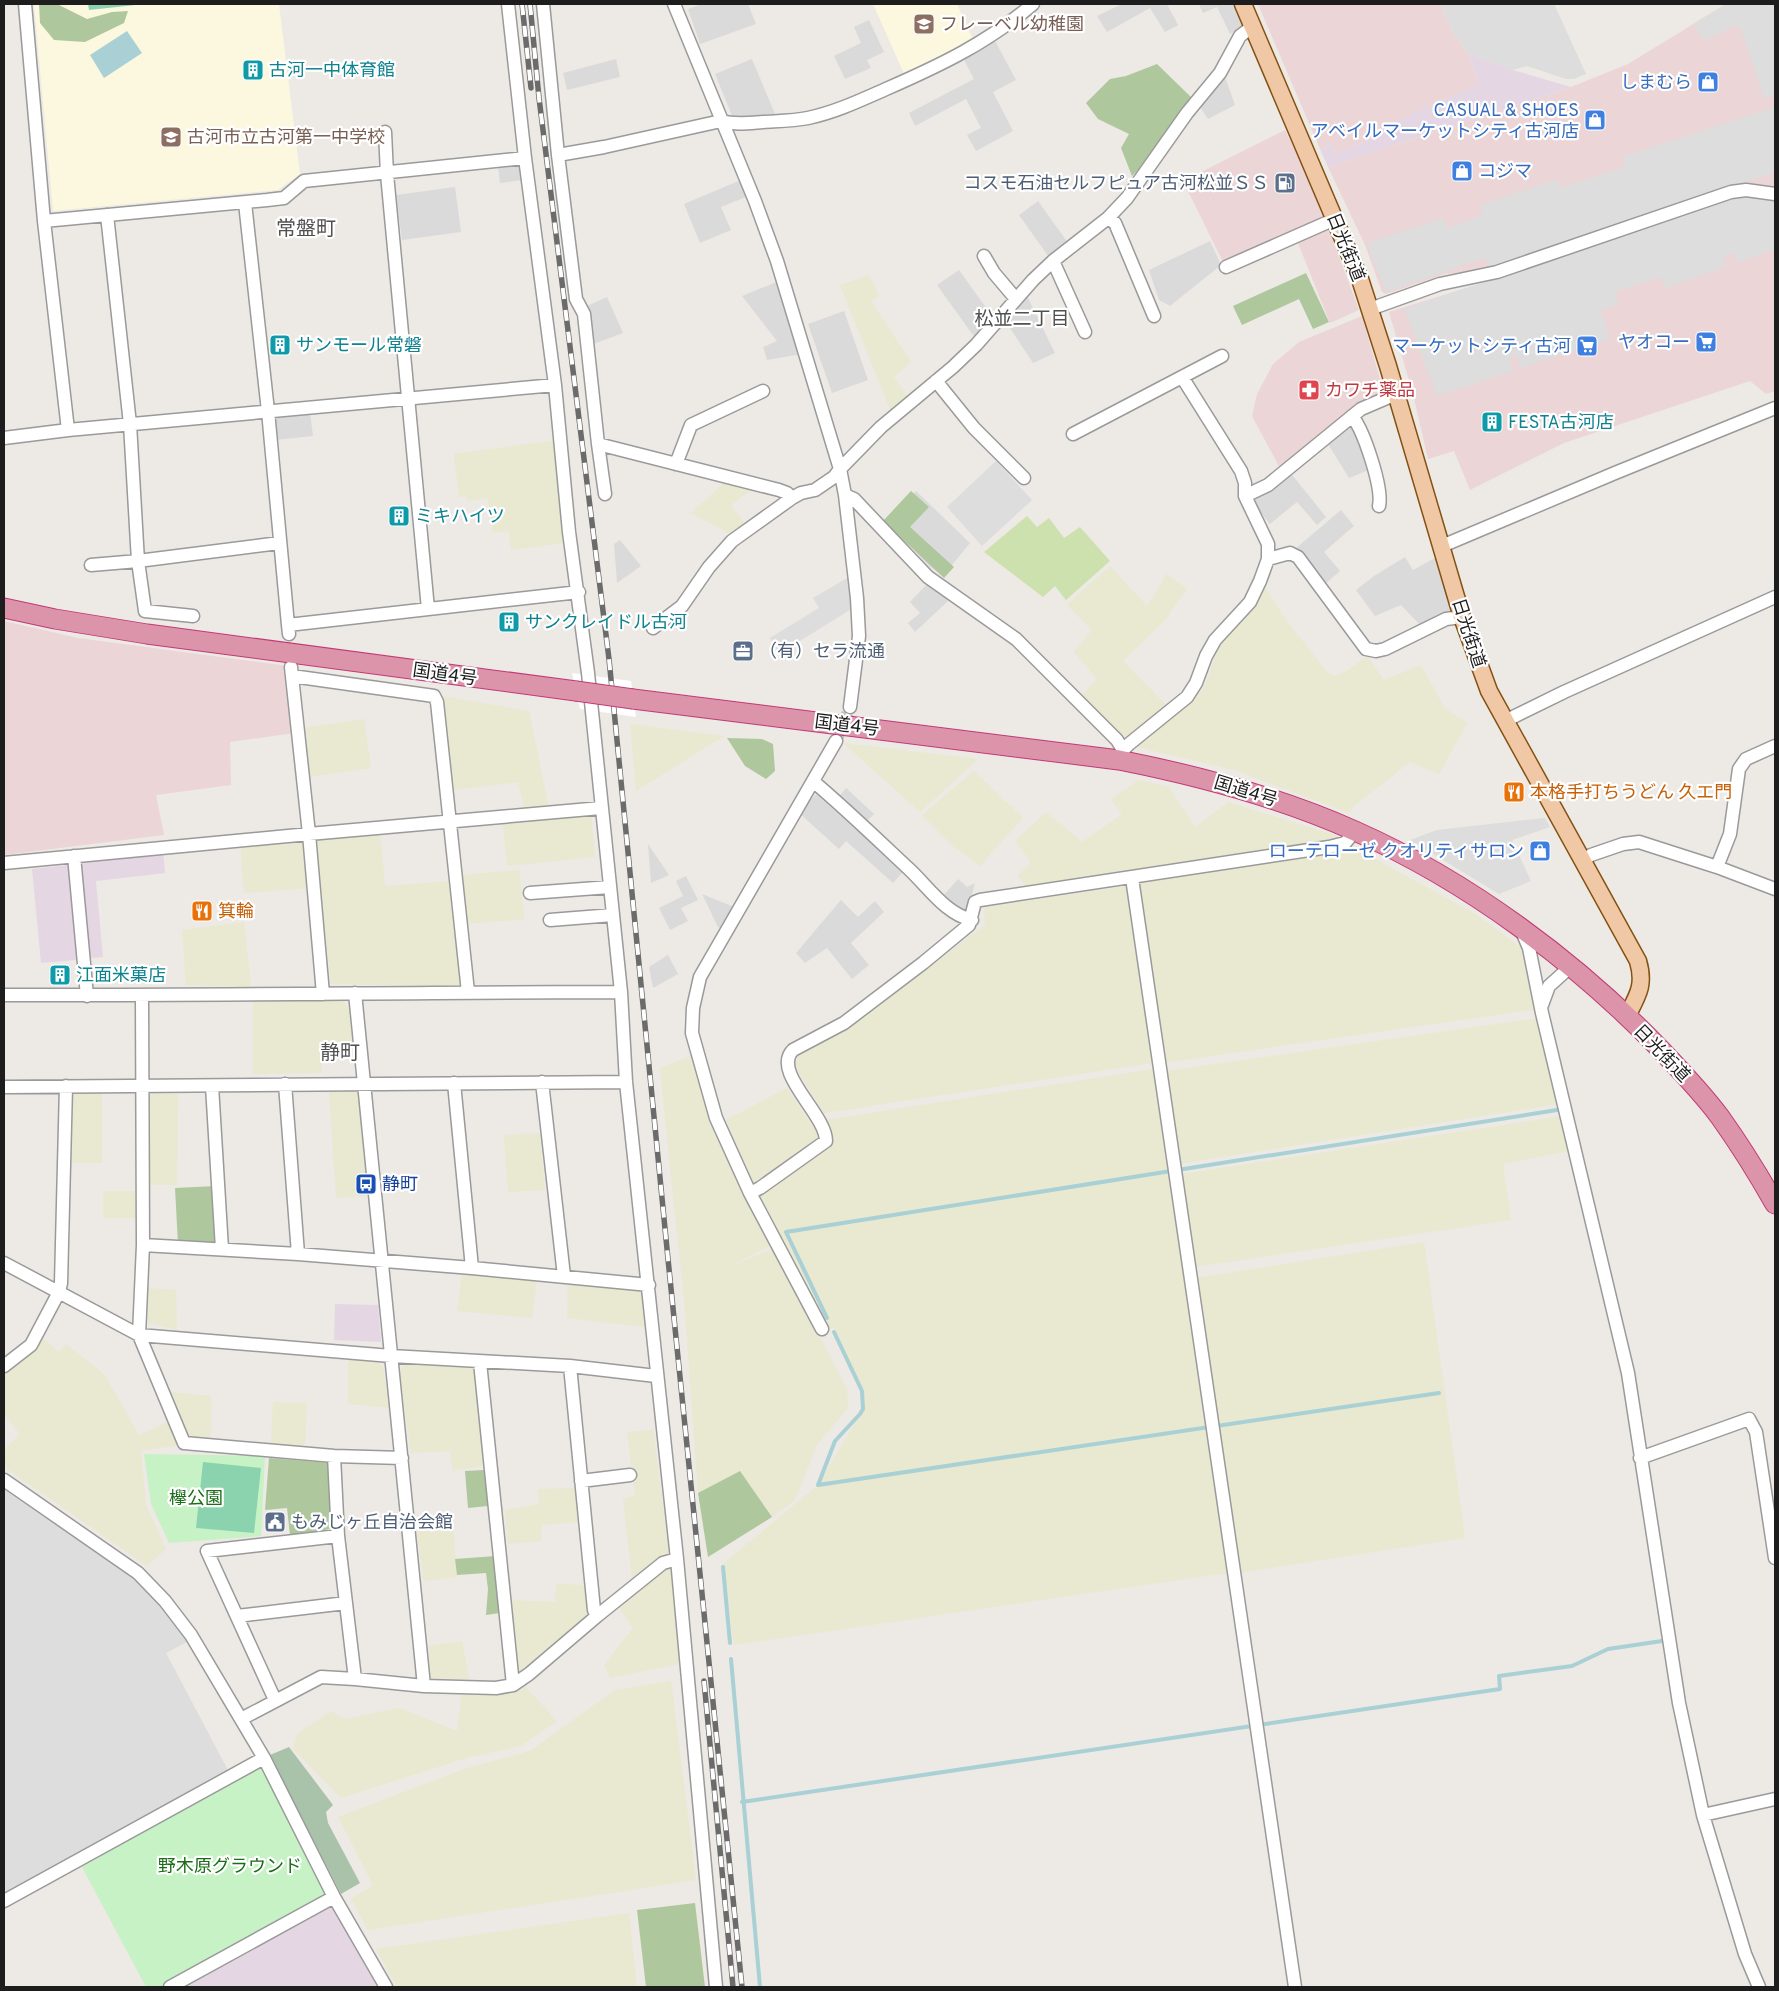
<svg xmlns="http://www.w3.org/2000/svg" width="1779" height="1991" font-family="Overpass,'Noto Sans JP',sans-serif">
<rect width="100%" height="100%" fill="#ede9e4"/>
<!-- residential -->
<path fill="#dbdada" d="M702,4H748L756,24L700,44L688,9Z
M1120,4H1167L1178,25L1165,32L1150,8L1107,32L1097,16L1120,5Z
M1199,4H1238L1248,25L1230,34L1217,7L1203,13Z
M869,20L884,52L867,60L871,68L845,79L834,56L861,43L854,27Z
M995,41L1016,80L993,92L1013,131L976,151L967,135L981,128L966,99L915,126L909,113L974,79L963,58Z
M616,59L620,77L567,90L563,73Z
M752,59L775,114L733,118L715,74Z
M1224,74L1235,105L1208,119L1200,107Z
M520,164L522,180L500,183L498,166Z
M741,180L748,196L721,207L731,230L700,243L684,204Z
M455,187L461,232L402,240L396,195Z
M1038,201L1068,243L1049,257L1019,215Z
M1210,241L1221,265L1170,306L1159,300L1149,270Z
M959,270L992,316L975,338L937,285Z
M779,281L802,354L767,360L763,347L777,341L742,296Z
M1027,296L1055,353L1033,363L1006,322Z
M607,297L623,333L591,345L585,307Z
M844,311L868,380L832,393L808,324Z
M310,412L313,436L275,440L273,416Z
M1351,426L1369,470L1349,478L1328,444Z
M1289,471L1326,517L1317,525L1297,502L1270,524L1251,501Z
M916,491L970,543L943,576L929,566L886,520Z
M1341,510L1354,526L1324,552L1340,571L1325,584L1295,549Z
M620,540L641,566L617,583L614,544Z
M1405,557L1413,570L1435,558L1455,611L1420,625L1401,605L1375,616L1356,590L1374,576Z
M927,584L949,600L915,632L908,623L920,613L910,602Z
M846,788L874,814L865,823L838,798Z
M816,794L903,872L893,883L846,841L839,849L799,813Z
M648,844L669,875L651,883Z
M686,876L698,900L681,908L688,921L670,930L659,908L683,896L676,881Z
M958,879L967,887L975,883L967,914L961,912L943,896Z
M702,894L734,907L722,929L718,927Z
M841,900L858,917L875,901L884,912L851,943L869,965L852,979L827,948L805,963L796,953Z
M668,955L678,974L653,988L649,967Z"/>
<!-- commercial -->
<path fill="#ecd5d6" d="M1258,4H1440L1453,33L1468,53L1478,84L1377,130L1378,136L1335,154L1330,144L1320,149Z
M1726,4H1775V186H1734L1490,268L1476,271L1445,274L1386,294L1382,292L1365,245L1328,167L1571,87L1628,64Z
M1285,130L1327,215L1225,266L1183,181Z
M1737,197L1775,200V391L1766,394L1750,381L1564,443L1470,490L1454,451L1428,459L1413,394L1389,312L1489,281Z
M1329,230L1359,310L1330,323L1298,243Z
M1362,316L1384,393L1281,470L1252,416L1257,394L1273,364L1299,342Z
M4,621L78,638L288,666L294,733L230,742L231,785L156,795L164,835L4,855Z"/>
<!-- industrial -->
<path fill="#e5d6e4" d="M1468,53L1513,70L1571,87L1328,167L1320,149L1330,144L1335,154L1378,136L1376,130L1478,84Z
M163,851L165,873L96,881L103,957L90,958L80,860Z
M68,865L77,960L41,963L32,869Z
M335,1304L378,1305L381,1342L334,1340Z
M334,1897V1908L377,1987H170Z"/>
<!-- education -->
<path fill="#fbf8df" d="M34,4H279L300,174L278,190L53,211Z
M873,4H957L975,44L905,76Z"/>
<!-- farmland -->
<path fill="#e9e8d1" d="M869,275L879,295L871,301L911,362L894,377L908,398L891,412L840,285Z
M557,440L571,542L511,550L509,531L493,533L488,498L467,501L466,496L459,497L454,454Z
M726,481L754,488L731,505L745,524L732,535L691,513Z
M1110,566L1147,606L1167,574L1187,589L1165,620L1123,661L1166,705L1124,741L1081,697L1097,679L1074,652L1092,630L1067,605Z
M1263,587L1267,590L1286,620L1328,673L1336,676L1347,671L1367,656L1384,680L1421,665L1445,708L1467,723L1439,774L1410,762L1353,807L1349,813L1234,770L1132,746L1188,704L1204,688L1220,644L1236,624L1253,609Z
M440,696L529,711L549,808L524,807L518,782L454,790Z
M364,719L371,768L309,777L302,728Z
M630,724L724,736L636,791Z
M843,743L978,759L920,812Z
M974,771L1023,818L980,866L954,847L922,815Z
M1139,780L1169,787L1195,827L1228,802L1344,838L1336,841L1026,888L1018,875L1031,862L1015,841L1046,812L1082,842L1122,814L1111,799Z
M591,813L595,857L507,866L503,822Z
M380,833L385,886L453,881L464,987L331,984L315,838Z
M305,838L309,888L244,893L240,843Z
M1352,846L1477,915L1523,949L1538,1009L1163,1063L1137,882L1273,861Z
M519,870L524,919L466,924L461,875Z
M1127,886L1152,1063L824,1113L794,1065L801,1052L857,1021L985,925L984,907Z
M244,922L251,987L186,985L182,930Z
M253,999L342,1000L349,1009L355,1053L322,1054L321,1073L253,1074Z
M1539,1018L1559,1104L1178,1164L1166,1071Z
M690,1056L707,1103L769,1246L725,1269L774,1248L847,1389L848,1408L817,1445L795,1500L772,1517L740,1471L698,1493L685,1311L660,1068Z
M1160,1068L1185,1273L1227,1573L734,1645L723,1564L818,1485L863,1409L862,1391L834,1328L822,1329L750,1193L826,1142L819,1121Z
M787,1088L820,1137L753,1183L726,1120Z
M361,1089L367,1196L336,1198L329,1091Z
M70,1090H102V1163H69Z
M150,1094H178L177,1185H149Z
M1562,1116L1569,1151L1503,1164L1511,1220L1194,1267L1181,1174Z
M540,1133L545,1190L508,1192L504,1135Z
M103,1191H136V1218H103Z
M1424,1242L1465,1538L1238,1573L1195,1278Z
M462,1273L537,1278L532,1318L457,1311Z
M568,1281L644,1289L646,1327L567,1318Z
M148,1288L176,1290L177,1330L148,1323Z
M43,1338L59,1352L66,1344L104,1374L139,1435L175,1419L179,1445L141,1451L146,1505L166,1549L147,1566L4,1467V1450L20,1434L4,1414V1372L34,1349Z
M348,1359L378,1362L383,1367L389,1408L348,1404Z
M405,1365H477L486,1465L453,1471L450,1451L411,1453L399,1371Z
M169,1392L211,1396V1439L186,1436Z
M273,1402L307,1403L305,1445L271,1443Z
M653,1430L669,1554L632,1577L623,1499L635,1495L627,1432Z
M575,1488L578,1522L542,1525L541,1541L508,1544L505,1510L539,1504L538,1489Z
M453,1526L457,1577L424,1581L417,1532Z
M673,1564L680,1664L610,1678L604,1665L633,1628L617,1604Z
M556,1584L584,1585L588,1615L526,1670L516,1676L510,1600L555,1602Z
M462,1641L469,1679L431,1678L428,1646Z
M671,1681L696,1880L368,1930L351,1899L373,1885L338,1817L467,1768L530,1751L615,1690Z
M522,1683L557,1721L521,1746L466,1758L341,1798L293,1749L298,1733L331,1711L344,1719L399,1708L457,1731L462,1694L503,1693Z
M629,1913L637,1987H397L376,1949Z"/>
<!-- grass -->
<path fill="#cde1af" d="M1027,516L1037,527L1049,518L1064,538L1080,527L1110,561L1066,600L1055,586L1043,597L984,552Z"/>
<!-- forest -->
<path fill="#aec79d" d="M39,4H57L87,19L112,12L128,11L124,23L85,42L54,40L40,23Z
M1157,64L1193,99L1139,169L1132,176L1121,148L1129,134L1098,119L1086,103L1110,79L1126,76Z
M1306,273L1329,322L1313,329L1299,299L1242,325L1233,306Z
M911,491L929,507L910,527L954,567L944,578L883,521Z
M727,738L762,739L773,744L775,771L766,779L745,766Z
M216,1186L219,1242L178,1244L175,1188Z
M269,1458L328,1463L331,1529L290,1535L287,1508L265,1510Z
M485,1470L488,1506L468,1508L465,1471Z
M740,1471L772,1517L708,1557L698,1493Z
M496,1556L500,1613L486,1615L488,1589L486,1573L457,1575L455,1559Z
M695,1903L705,1987H646L637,1910Z"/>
<!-- cemetery -->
<path fill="#a8c3a9" d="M289,1747L333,1805L326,1812L328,1823L360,1883L341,1894L270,1755Z"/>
<!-- park -->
<path fill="#c7f2c5" d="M144,1454L265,1456L261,1536L169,1543L151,1504Z
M262,1764L329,1895L160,1987H146L82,1867Z"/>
<!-- pitch -->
<path fill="#8bd3af" d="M88,4H145L89,10Z
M203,1462L261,1468L254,1533L196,1528Z"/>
<!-- parking -->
<path fill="#ddd" d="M1440,4H1554L1586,74L1574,79H1566L1527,66L1513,70L1468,53L1453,33Z
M1726,4H1775V95L1764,98L1740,27L1735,26L1704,41L1693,24Z
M1775,107V172L1490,268L1485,258L1386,292L1367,243L1443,218L1447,228L1483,215L1480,205L1557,179L1560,188L1625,167L1622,157Z
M1737,197H1751L1775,203V249L1737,263L1733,253L1723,257L1726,267L1665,288L1661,277L1614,292L1619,304L1601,310L1610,339L1520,368L1516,355L1510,357L1513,371L1437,396L1404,309Z
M996,461L1032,500L982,546L947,507Z
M849,577L853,608L779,654L770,638L819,608L813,598Z
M1545,818L1550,827L1512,840L1531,881L1499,894L1410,840L1437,830Z
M4,1486L134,1576L160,1601L189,1641L166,1653L229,1772L4,1894Z"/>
<!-- water -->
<path fill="#a9d0d5" d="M127,31L142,53L104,78L90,55Z"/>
<!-- pier -->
<path fill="#fff" d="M572,673L631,681L636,717L580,709Z"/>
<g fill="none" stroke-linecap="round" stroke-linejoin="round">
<!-- stream -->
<path stroke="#a9d0d5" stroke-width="4" d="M827,1318L786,1232L1557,1110
M818,1485L1439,1393
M818,1485L835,1441L860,1414L863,1409L862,1391L834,1332
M723,1567L730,1643
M731,1659L760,1987
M742,1802L1500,1689L1499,1676L1572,1666L1608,1649L1662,1641"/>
<!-- minor-tunnel -->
<path stroke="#c3c0bc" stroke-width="12" stroke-dasharray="12 6" stroke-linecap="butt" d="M836,741L850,707"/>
<!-- minor casing -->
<g stroke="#9a9a9a" stroke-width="15">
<path id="minor" d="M25,4L44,221L68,430
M508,4L525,158L555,385L569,532L588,673L621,992L626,1082L677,1559L716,1987
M543,4L558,155L576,299L584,314L598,444L779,490L787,493L792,498
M674,4L755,201L777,261L840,469L845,495L857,598L859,636L850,707
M385,132L387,174L428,609
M558,155L604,147L721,121C735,125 749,123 763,122C778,121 793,121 808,118C836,112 861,100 886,89C941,65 987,43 1033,4
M245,203L268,411L288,625
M1108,218L1115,223L1154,316
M44,221L267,200L284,198L304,181L525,158
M984,256L994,273L1016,299
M1053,261L1085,332
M1226,267L1335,219
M1370,309L1440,284L1497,272L1731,192L1746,190L1775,194
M936,381L974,428L1024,478
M1352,416C1364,431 1383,488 1379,506
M1073,434L1222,356
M4,438L68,430L555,385
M598,444L605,494
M676,464L691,425L763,391
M845,495L854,499L928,577L1016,639L1117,740L1123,750
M1245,496L1268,485L1361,409L1396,394
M1442,546L1615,473L1775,408
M1268,559L1290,553L1298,557L1366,649L1376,651L1385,649L1446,619L1462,617
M91,565L138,561L130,424L107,215
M193,616L145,611L138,561L279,543
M653,628L682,606L709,567L732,541L792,498L801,493L815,490L834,477L840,469L881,427L953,367L976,345L1033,280L1053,261L1108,218L1127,198L1187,113L1220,73L1240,36L1253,26
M289,634L288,625L579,592
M291,667L309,834L323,994
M292,676L434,696L437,702L468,992
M1505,721L1564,692L1775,597
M1119,760L1123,750L1129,744L1187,697L1196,683L1206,656L1215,640L1250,602L1260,581L1268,559V544L1245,496V483L1241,471L1182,377
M814,782C847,810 879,841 910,870C929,888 946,914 972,920
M74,856L87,996
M1582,861L1591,855L1623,844L1639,842L1717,867L1775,889
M4,863L309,834L601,808
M1717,867L1730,834L1739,769L1746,759L1775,746
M1132,878L1295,1987
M530,893L610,887
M550,920L613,915
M1521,929L1529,948L1542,1013L1628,1373L1679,1703L1703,1815L1745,1954L1759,1987
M355,993L424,1686
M4,995C209,996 415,992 621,992
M142,996L143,1245L139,1335L184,1443L334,1456L402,1458
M1542,1005L1549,986L1570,967
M542,1082L564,1276
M454,1083L472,1268
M285,1084L298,1254
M212,1086L222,1249
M4,1087C211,1085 418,1082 626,1082
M750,1193L760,1188L826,1141C826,1114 771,1072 793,1050L844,1023L923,963L969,925L975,902L980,900L1329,847L1345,843L1355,831
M143,1245L298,1254L472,1268L649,1285
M4,1263L139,1335L391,1356L570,1366L656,1376
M822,1329L750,1193L716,1118L692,1033L693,1008L700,977L836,741
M480,1362L513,1685
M4,1366L31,1345L59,1292L61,1283L66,1086
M570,1366L594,1610L597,1616
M334,1456L338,1536L355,1679
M1640,1458L1749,1419L1756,1432L1775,1558
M4,1480L138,1573L165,1601L191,1635L264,1758L334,1897L386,1987
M581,1481L630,1475
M237,1616L346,1603
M275,1700L207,1551L338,1536
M241,1719L321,1677L355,1679L424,1686L496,1688L513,1685L529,1674L597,1616L663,1563L677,1559
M1703,1815L1775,1799
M4,1901L264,1758
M170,1987L334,1897"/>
</g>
<!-- major casing -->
<g stroke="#845112" stroke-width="19">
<path id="major" d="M1243,4L1360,279L1388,366L1462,617L1489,691L1638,961C1645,985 1638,995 1627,1016"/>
</g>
<!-- highway casing -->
<g stroke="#c23977" stroke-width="21">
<path id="highway" d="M4,608L55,619L147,634L576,691
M633,699L1119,760C1200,776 1279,797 1355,831C1468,881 1578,963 1663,1052C1683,1073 1703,1094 1720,1117C1740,1145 1758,1174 1775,1204"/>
</g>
<!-- minor -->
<use href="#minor" stroke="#fff" stroke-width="12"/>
<!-- major -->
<use href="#major" stroke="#f0c8a5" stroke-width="16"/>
<!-- highway -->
<use href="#highway" stroke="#db94a9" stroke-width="19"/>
<!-- rail casing -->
<g stroke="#6b6b6b" stroke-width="5.5">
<path id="rail" d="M522,4L531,88
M530,4L539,98L609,659L668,1259L742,1987
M704,1681L733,1987"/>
</g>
<!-- rail -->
<use href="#rail" stroke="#fff" stroke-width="4" stroke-dasharray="11" stroke-linecap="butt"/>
<!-- highway-bridge casing -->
<g stroke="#c23977" stroke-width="21" stroke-linecap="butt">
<path id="highway-bridge" d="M576,691L633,699"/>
</g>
<!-- highway-bridge -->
<use href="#highway-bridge" stroke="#db94a9" stroke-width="19"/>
</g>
<!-- icons -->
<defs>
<g id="school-square" transform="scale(1.125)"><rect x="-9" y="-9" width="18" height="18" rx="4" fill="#8d6e63" stroke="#fff"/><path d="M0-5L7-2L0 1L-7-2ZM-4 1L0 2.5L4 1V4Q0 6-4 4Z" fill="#fff"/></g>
<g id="building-square" transform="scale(1.125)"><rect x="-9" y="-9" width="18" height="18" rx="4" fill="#0f9aa8" stroke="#fff"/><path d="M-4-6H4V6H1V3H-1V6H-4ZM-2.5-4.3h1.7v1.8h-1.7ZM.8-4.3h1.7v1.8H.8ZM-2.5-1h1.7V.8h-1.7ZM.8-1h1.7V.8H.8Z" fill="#fff"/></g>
<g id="shop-square" transform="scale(1.125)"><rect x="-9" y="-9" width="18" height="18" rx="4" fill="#3f7fe0" stroke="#fff"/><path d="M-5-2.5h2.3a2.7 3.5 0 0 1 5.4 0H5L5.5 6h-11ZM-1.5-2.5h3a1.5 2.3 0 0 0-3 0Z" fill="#fff"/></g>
<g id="fuel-square" transform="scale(1.125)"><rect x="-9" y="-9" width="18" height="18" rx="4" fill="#5c6f8a" stroke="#fff"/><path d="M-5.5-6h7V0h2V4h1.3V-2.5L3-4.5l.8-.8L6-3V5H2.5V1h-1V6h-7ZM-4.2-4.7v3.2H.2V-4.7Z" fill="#fff"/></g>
<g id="supermarket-square" transform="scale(1.125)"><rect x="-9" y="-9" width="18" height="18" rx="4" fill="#3f7fe0" stroke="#fff"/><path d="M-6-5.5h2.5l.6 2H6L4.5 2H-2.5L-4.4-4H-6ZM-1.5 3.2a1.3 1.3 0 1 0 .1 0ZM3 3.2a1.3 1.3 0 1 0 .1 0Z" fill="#fff"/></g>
<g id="pharmacy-square" transform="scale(1.125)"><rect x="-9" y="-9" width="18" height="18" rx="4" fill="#e0444e" stroke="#fff"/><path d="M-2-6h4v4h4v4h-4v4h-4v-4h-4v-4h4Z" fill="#fff"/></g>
<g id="office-square" transform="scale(1.125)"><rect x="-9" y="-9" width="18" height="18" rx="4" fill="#5c6f8a" stroke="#fff"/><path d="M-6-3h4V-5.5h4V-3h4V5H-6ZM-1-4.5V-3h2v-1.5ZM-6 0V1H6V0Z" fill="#fff"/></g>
<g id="restaurant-square" transform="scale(1.125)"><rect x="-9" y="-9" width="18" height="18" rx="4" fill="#e8710a" stroke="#fff"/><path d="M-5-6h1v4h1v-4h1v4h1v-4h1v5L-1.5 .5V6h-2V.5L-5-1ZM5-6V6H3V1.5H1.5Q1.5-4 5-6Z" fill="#fff"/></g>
<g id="bus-square" transform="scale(1.125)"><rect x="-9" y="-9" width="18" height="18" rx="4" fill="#1a4fb4" stroke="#fff"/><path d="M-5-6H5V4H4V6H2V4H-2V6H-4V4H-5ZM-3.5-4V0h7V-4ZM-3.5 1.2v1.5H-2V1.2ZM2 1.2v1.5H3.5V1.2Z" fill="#fff"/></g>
<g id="civic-square" transform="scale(1.125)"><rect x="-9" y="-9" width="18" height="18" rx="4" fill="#5c6f8a" stroke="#fff"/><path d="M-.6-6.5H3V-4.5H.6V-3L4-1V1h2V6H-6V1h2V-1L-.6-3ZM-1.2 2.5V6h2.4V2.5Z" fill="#fff"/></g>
</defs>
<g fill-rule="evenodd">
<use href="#school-square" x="924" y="24"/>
<use href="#building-square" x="253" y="70"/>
<use href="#shop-square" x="1708" y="82"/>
<use href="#shop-square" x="1595" y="120"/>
<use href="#school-square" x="171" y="137"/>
<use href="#shop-square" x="1462" y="171"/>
<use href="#fuel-square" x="1285" y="183"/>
<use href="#supermarket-square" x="1706" y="342"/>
<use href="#building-square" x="280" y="345"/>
<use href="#supermarket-square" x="1587" y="346"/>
<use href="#pharmacy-square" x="1309" y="390"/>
<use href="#building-square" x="1492" y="422"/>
<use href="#building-square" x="399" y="516"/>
<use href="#building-square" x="509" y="622"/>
<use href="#office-square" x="743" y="651"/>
<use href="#restaurant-square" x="1514" y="792"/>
<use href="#shop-square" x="1540" y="851"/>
<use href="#restaurant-square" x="202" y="911"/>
<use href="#building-square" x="60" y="975"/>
<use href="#bus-square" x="366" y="1184"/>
<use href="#civic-square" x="275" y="1522"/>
</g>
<g text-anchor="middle" stroke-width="4.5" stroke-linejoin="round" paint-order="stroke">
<!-- education labels -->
<g font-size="18" fill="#785e54" stroke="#fff" text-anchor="start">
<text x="940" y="30">フレーベル幼稚園</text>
<text x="187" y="143">古河市立古河第一中学校</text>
</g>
<!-- culture labels -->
<g font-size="18" fill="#0d838f" stroke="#fff" text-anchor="start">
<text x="269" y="76">古河一中体育館</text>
<text x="296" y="351">サンモール常磐</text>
<text x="1508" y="428">FESTA古河店</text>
<text x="415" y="522">ミキハイツ</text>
<text x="525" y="628">サンクレイドル古河</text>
<text x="76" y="981">江面米菓店</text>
</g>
<!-- shop labels -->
<g font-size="18" fill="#366cbe" stroke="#fff" text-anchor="end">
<text x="1692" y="88">しまむら</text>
<text x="1579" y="116">CASUAL &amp; SHOES<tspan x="1579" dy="21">アベイルマーケットシティ古河店</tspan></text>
<text x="1478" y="177" text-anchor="start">コジマ</text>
<text x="1690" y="348">ヤオコー</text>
<text x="1571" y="352">マーケットシティ古河</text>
<text x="1524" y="857">ローテローゼ クオリティサロン</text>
</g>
<!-- service labels -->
<g font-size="18" fill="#4e5e75" stroke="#fff" text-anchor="start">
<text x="1269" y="189" text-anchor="end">コスモ石油セルフピュア古河松並ＳＳ</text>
<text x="759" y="657">（有）セラ流通</text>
<text x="291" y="1528">もみじヶ丘自治会館</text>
</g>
<!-- street labels -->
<g font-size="18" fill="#1d1d1d" stroke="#fff">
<text transform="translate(1346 247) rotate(68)" y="6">日光街道</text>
<text transform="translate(1469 633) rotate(72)" y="6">日光街道</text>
<text transform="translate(445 674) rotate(8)" y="6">国道4号</text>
<text transform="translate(847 725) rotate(7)" y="6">国道4号</text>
<text transform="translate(1246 791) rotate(17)" y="6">国道4号</text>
<text transform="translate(1662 1053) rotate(46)" y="6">日光街道</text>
</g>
<!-- health labels -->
<g font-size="18" fill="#be3a42" stroke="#fff" text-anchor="start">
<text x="1325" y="396">カワチ薬品</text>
</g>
<!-- food labels -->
<g font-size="18" fill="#c56008" stroke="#fff" text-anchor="start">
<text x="1530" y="798">本格手打ちうどん 久エ門</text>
<text x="218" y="917">箕輪</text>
</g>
<!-- transit labels -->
<g font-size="18" fill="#164399" stroke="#fff" text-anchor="start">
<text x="382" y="1190">静町</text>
</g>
<!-- park labels -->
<g font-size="18" fill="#1b6d18" stroke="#fff">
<text x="196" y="1504">欅公園</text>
<text x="230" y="1872">野木原グラウンド</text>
</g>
<!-- neighbourhood labels -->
<g font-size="19" fill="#505050" stroke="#fff">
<text x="1022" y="325">松並二丁目</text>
</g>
<!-- quarter labels -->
<g font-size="20" fill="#505050" stroke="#fff">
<text x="306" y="235">常盤町</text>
<text x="340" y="1059">静町</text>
</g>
</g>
<!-- border -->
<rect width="1779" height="1991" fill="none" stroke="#1d1d1d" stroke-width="10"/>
</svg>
